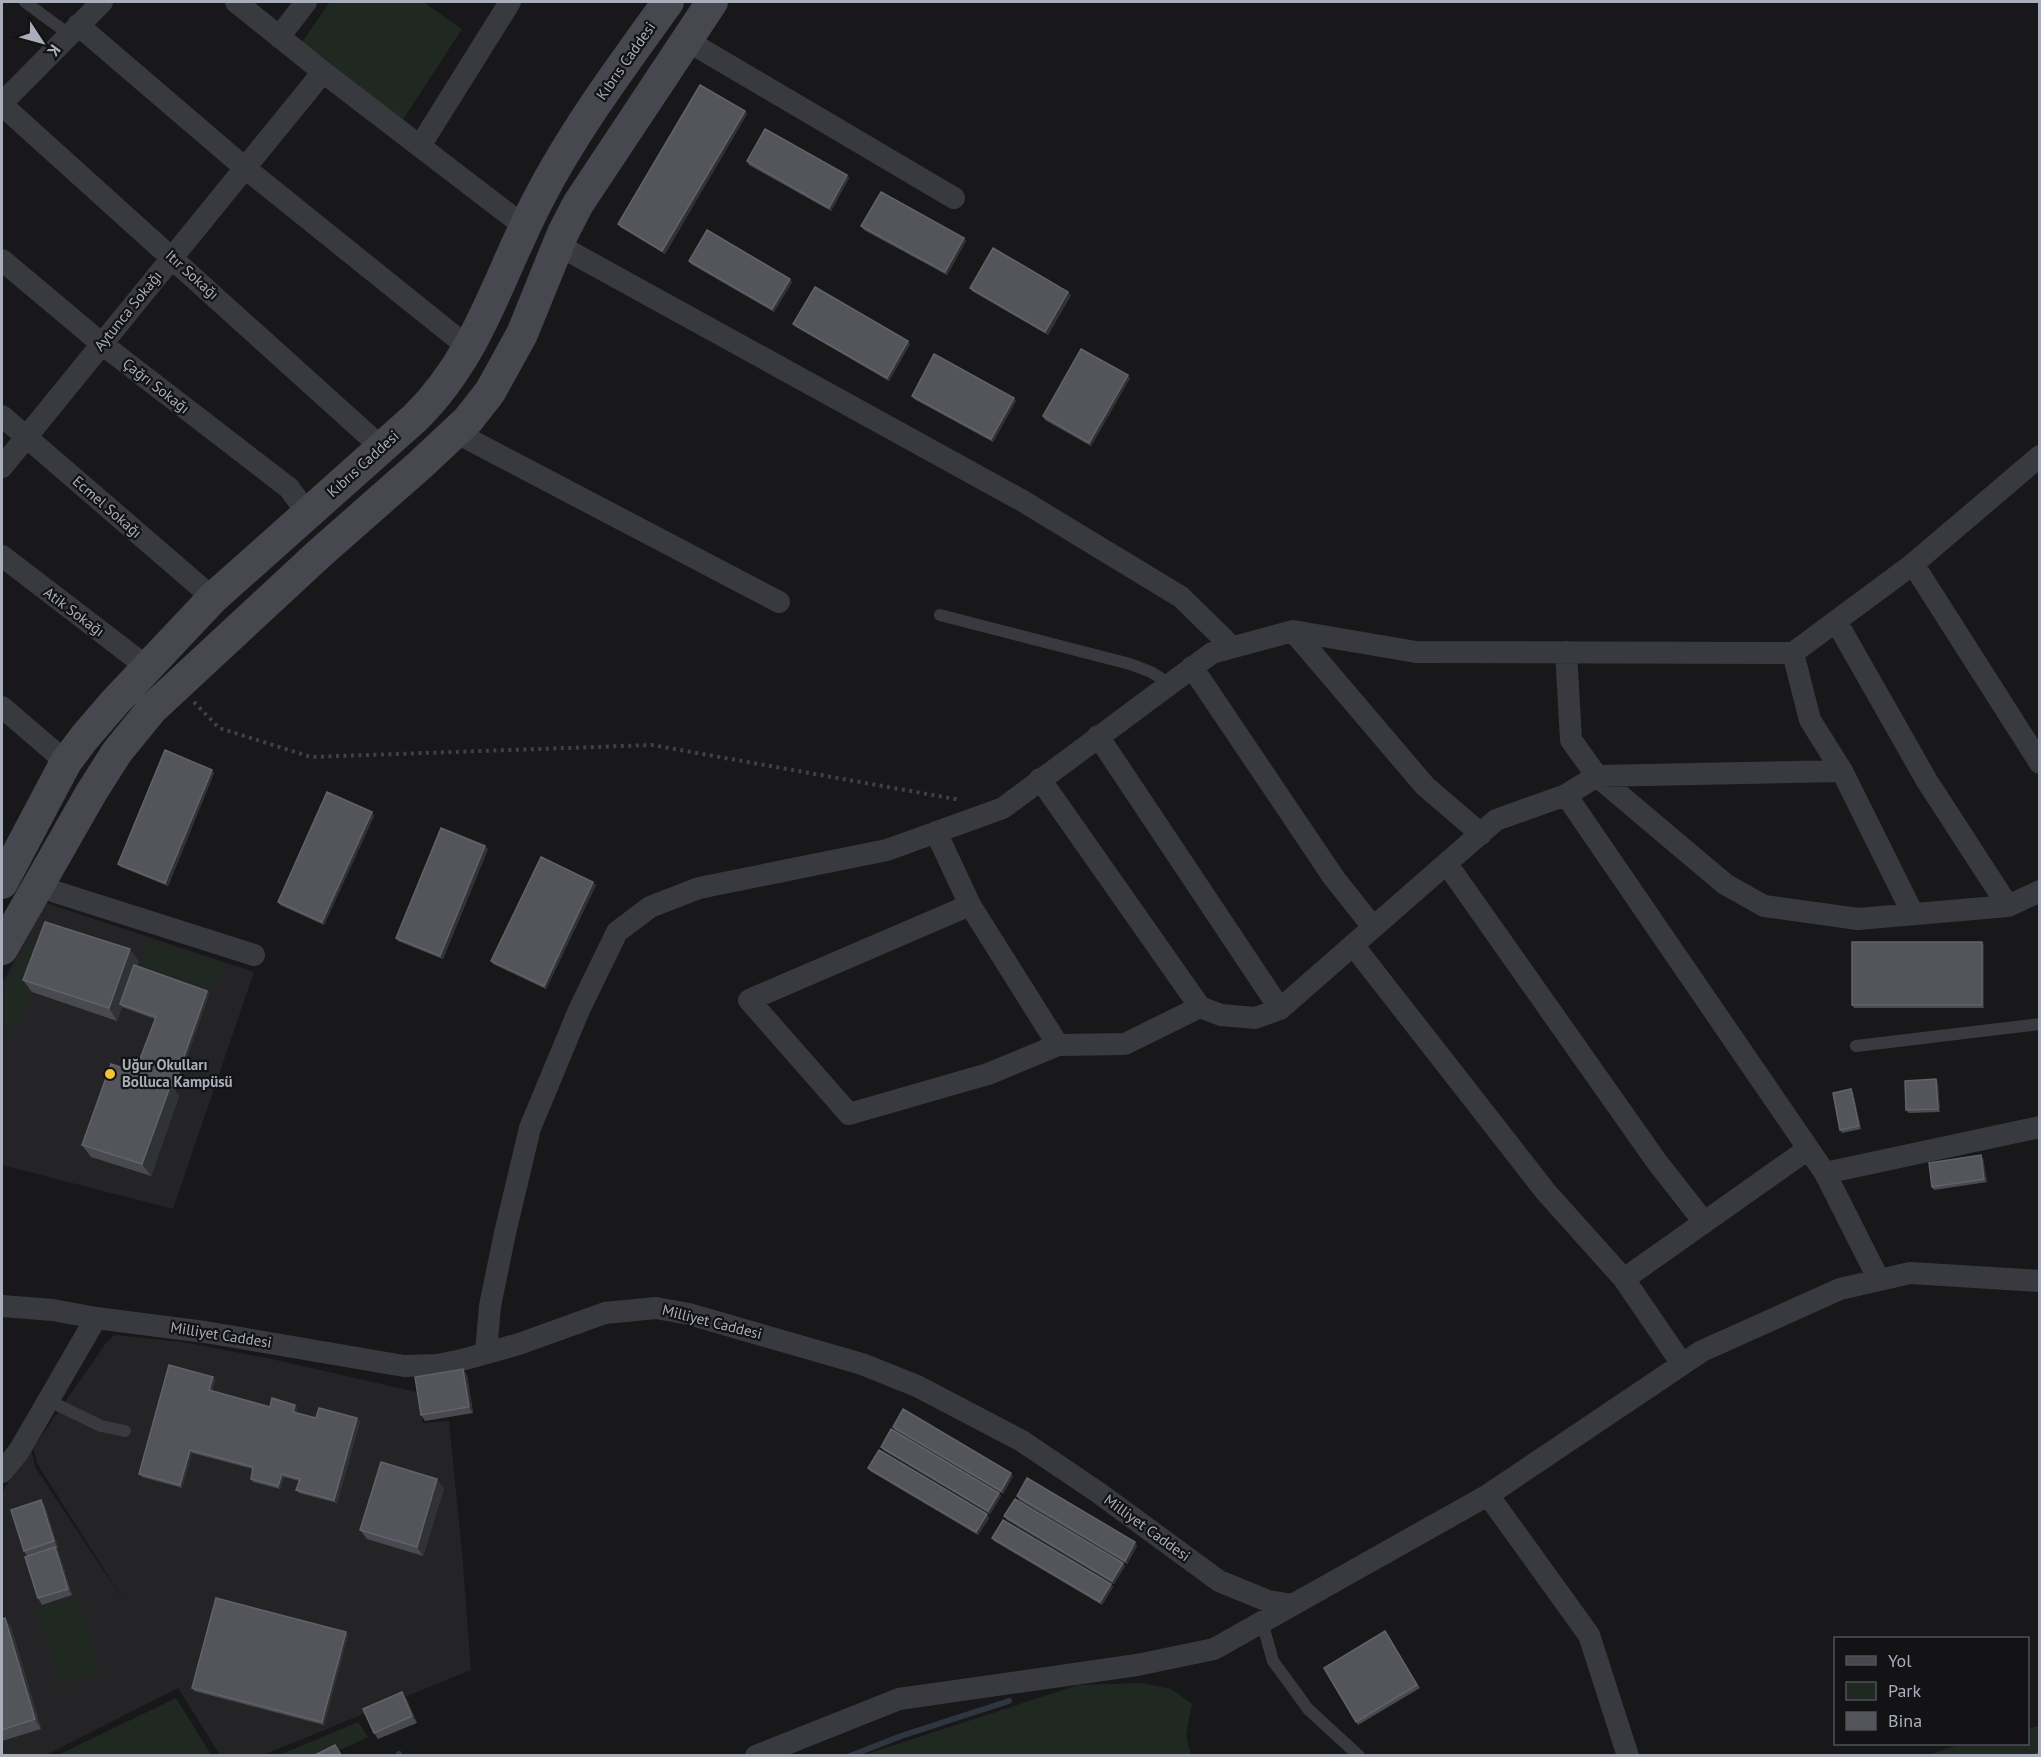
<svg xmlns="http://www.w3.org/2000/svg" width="2041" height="1757" font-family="'PT Sans',sans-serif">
<rect width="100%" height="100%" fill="#18181a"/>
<!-- built -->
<path fill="#242427" d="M46,903L254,972L173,1209L2,1165V984Z
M115,1335L183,1342L267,1358L417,1392L423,1423L449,1421L462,1552L471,1670L263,1755H220L178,1688L46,1755L2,1756V1492L31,1449L35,1467L129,1609L38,1465L33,1448L106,1343Z"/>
<!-- green -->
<path fill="#202921" d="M330,2H423L462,29L402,121L300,45Z
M148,940L225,965L216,990L139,964Z
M30,942L47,949L18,1028L2,1022V991Z
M78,1596L101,1672L60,1685L37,1609Z
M1142,1683L1171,1689L1192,1704L1186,1735L1191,1755H864L1078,1685Z
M176,1698L211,1755H58Z
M358,1722L368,1737L329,1755L277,1756Z
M2039,1726V1755H1928L1961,1744H2028V1728Z"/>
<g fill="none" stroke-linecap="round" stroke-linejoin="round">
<!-- stream -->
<path stroke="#2e363f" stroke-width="6" d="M399,1754L400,1756
M850,1756L901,1736L1009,1701
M2036,1756L2040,1754"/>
<!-- path -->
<path stroke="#3f4146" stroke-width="4" stroke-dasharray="3 4.5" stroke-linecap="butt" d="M194,702L219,728L311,757L652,745L961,800"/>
<!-- lane -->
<path stroke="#393a3f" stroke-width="12" d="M25,2L70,35
M940,615L1130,664L1151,672L1169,683
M1856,1046L2040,1024
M47,1400L101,1426L125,1431
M1262,1622L1273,1661L1308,1709L1359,1756"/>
<!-- street -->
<path stroke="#393a3f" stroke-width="22" d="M236,2L323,72L525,227
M78,25L245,168L469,348
M279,37L306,2
M686,40L954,198
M2,103L102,2
M2,105L381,447
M420,146L510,2
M558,245L1021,500L1181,597L1232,647
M2,260L102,344L289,488L308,514
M2,416L213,598
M455,432L779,602
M2,467L323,72
M2,556L147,667
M1913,564L2040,763
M1836,621L1927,781L2008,906
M1293,631L1425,786L1481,834
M1566,652L1571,740L1597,776L1725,884L1764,906L1858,919L2008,906L2040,891
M1793,653L1810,720L1842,771L1913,914
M1192,667L1334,878L1373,927
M2,707L66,762
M1098,736L1280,1009
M1040,779L1200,1007L1221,1015L1255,1018L1280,1009L1496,820L1566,795L1597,776L1842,771
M1566,795L1825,1173L1879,1280
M936,832L970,905L1058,1045
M1447,864L1657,1162L1704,1222
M37,886L254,955
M970,905L749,1000L849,1114L988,1074L1058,1045L1125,1044L1200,1007
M1353,945L1546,1192L1624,1279L1682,1364
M1825,1173L2040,1127
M1624,1279L1808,1149
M2,1306L53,1310L96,1318L205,1332L404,1366L437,1365L462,1360L519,1344L605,1313L656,1308L689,1314L862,1364L917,1386L1022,1441L1099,1493L1219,1581L1268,1601L1293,1605
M486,1352L490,1306L505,1233L530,1128L579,1010L617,932L650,907L699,888L887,850L1003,808L1212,653L1293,631L1416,652L1793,653L1913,564L2040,456
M2,1472L19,1451L96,1318
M1488,1495L1589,1635L1628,1756
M756,1756L899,1699L1137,1665L1214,1649L1488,1495L1702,1351L1840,1289L1910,1273L2040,1281"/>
<!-- secondary -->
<path stroke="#47484f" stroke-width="32" d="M2,883L66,762L84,738L115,702L213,598L415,418C479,355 498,277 538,200C574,130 622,66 668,2
M2,949L91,793L117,752L152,709L320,553L420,465L468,420L490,392L522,334L563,233L578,204L712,2"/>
</g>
<!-- wall -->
<path fill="#494a4f" d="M745,111L747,114L665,254L620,227L618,224Z
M747,161L847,175L849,178L831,211L749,165Z
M861,226L964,238L966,241L947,275L864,230Z
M689,261L792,282L774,312L691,264Z
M970,288L1071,295L1048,335L972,291Z
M793,324L908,341L910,344L889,381L796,327Z
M1130,378L1091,446L1045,420L1043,416Z
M912,396L1016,401L993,442L914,399Z
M214,773L168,886L121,867L118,864Z
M372,812L374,816L324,925L280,905L278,902Z
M488,849L443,959L398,941L396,938Z
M596,885L546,989L493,964L491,961Z
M1982,942L1984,945V1008H1854L1852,1005Z
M139,961L137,966L207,991L209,994L175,1091L179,1096L151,1176L91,1157L82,1145L135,1072L155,1019L122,1007L117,1021L32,992L23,980Z
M1936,1079L1938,1083L1940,1112L1909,1113L1906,1110Z
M1853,1092L1861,1129L1842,1133L1840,1130Z
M1983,1158L1987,1182L1934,1190L1932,1187Z
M467,1375L473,1413L425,1421L421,1415Z
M213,1377L215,1380L212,1391L270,1407L295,1405L297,1408L296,1413L316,1418H357L360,1421L337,1503L299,1493L296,1490L299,1481L284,1477L280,1489L253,1482L251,1479L253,1469L192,1453L182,1488L142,1477L139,1474Z
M893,1427L1013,1476L1003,1494L895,1430Z
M881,1447L999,1493L1001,1496L990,1514L883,1450Z
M868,1468L987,1514L989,1518L978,1535L870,1471Z
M444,1488L423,1556L367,1539L360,1530Z
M1017,1496L1137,1546L1127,1564L1019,1500Z
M45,1506L58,1548H56L59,1553L72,1595L42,1605L38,1598L27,1556L24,1551Z
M1004,1516L1123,1563L1125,1566L1114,1584L1007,1520Z
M992,1538L1111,1584L1113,1587L1102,1605L994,1541Z
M2,1619L11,1627L41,1729L2,1741Z
M1385,1631L1420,1688L1358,1725L1324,1668Z
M348,1635L324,1725L194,1691L192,1688Z
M406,1698L417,1723L378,1739L374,1733Z"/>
<!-- shaded-wall -->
<path fill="#313235" d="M745,111L747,114L665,254L662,251Z
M847,175L849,178L831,211L829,208Z
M964,238L966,241L947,275L945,272Z
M790,279L792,282L774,312L772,309Z
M1068,292L1071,295L1048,335L1045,332Z
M908,341L910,344L889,381L887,378Z
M1128,375L1130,378L1091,446L1089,443Z
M1014,398L1016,401L993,442L991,439Z
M212,770L214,773L168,886L165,883Z
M372,812L374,816L324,925L322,922Z
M485,846L488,849L443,959L440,956Z
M593,882L596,885L546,989L544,986Z
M1982,942L1984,945V1008L1982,1005Z
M130,949L139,961L123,1005L120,1004L122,1007L117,1021L109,1008Z
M207,991L209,994L175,1091L179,1096L151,1176L142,1164L171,1084Z
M1936,1079L1938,1083L1940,1112L1938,1109Z
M1851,1089L1853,1092L1861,1129L1859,1126Z
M1981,1155L1983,1158L1987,1182L1984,1179Z
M463,1369L467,1375L473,1413L469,1407Z
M213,1377L215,1380L211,1393L209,1390Z
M295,1405L297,1408L295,1415L293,1412Z
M357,1418L360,1421L337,1503L334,1500Z
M190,1450L192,1453L182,1488L180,1485Z
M1011,1473L1013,1476L1003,1494L1001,1491Z
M282,1474L284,1477L280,1489L278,1486Z
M437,1479L444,1488L423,1556L417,1547Z
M999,1493L1001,1496L990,1514L988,1511Z
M41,1500L45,1506L58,1548L54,1541Z
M987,1514L989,1518L978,1535L976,1532Z
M1135,1542L1137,1546L1127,1564L1125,1561Z
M55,1547L59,1553L72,1595L68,1589Z
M1123,1563L1125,1566L1114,1584L1112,1581Z
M1111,1584L1113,1587L1102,1605L1100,1602Z
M5,1618L11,1627L41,1729L35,1719Z
M346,1632L348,1635L324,1725L322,1722Z
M402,1692L406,1698L417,1723L412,1716Z"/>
<!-- building -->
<path fill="#54555b" stroke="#61636a" stroke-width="1.5" d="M700,85L745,111L662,251L618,224Z
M765,129L847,175L829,208L747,161Z
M881,192L964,238L945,272L861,226Z
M707,230L790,279L772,309L689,261Z
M993,248L1068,292L1045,332L970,288Z
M815,287L908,341L887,378L793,324Z
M1081,349L1128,375L1089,443L1043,416Z
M934,354L1014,398L991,439L912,396Z
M165,750L212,770L165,883L118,864Z
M327,792L372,812L322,922L278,902Z
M441,828L485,846L440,956L396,938Z
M541,857L593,882L544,986L491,961Z
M45,922L130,949L109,1008L23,980Z
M1852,942H1982V1005H1852Z
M134,965L207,991L173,1088L171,1084L135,1072L156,1017L120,1004Z
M111,1064L171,1084L142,1164L82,1145Z
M1936,1079L1938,1109L1906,1110L1905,1081Z
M1851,1089L1859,1126L1840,1130L1833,1093Z
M1981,1155L1984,1179L1932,1187L1929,1163Z
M169,1365L213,1377L209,1390L270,1407L272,1398L295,1405L293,1412L316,1418L319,1408L357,1418L334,1500L296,1490L300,1479L282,1474L278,1486L251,1479L253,1467L190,1450L180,1485L139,1474Z
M463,1369L469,1407L421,1415L415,1377Z
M903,1409L1011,1473L1001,1491L893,1427Z
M891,1429L999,1493L988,1511L881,1447Z
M879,1450L987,1514L976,1532L868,1468Z
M381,1462L437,1479L417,1547L360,1530Z
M1027,1478L1135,1542L1125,1561L1017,1496Z
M1015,1499L1123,1563L1112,1581L1004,1516Z
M41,1500L54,1541L24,1551L11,1510Z
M1003,1520L1111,1584L1100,1602L992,1538Z
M55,1547L68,1589L38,1598L25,1557Z
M216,1598L346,1632L322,1722L192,1688Z
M5,1618L35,1719L2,1730V1619Z
M1385,1631L1417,1685L1356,1722L1324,1668Z
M402,1692L412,1716L374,1733L363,1709Z
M335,1745L341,1755H315Z"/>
<!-- markers -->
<circle fill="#f5c235" stroke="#131315" stroke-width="2" cx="110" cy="1074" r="6"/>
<g text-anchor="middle" stroke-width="4.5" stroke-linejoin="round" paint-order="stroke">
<!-- street labels -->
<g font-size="15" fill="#aaaeba" stroke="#131315">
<text transform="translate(626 61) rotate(-55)" y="5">Kıbrıs Caddesi</text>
<text transform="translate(192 275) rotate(42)" y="5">Itır Sokağı</text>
<text transform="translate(128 311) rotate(-51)" y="5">Aytunca Sokağı</text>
<text transform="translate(156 386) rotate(38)" y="5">Çağrı Sokağı</text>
<text transform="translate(363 464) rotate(-42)" y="5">Kıbrıs Caddesi</text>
<text transform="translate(107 507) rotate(41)" y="5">Ecmel Sokağı</text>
<text transform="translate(74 612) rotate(37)" y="5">Atik Sokağı</text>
<text transform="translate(712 1322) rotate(14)" y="5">Milliyet Caddesi</text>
<text transform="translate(221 1335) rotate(9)" y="5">Milliyet Caddesi</text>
<text transform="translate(1147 1528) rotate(36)" y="5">Milliyet Caddesi</text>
</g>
<!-- poi labels -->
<g font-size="15" font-weight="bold" fill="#aaaeba" stroke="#131315" text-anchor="start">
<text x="122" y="1070">Uğur Okulları<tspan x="122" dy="17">Bolluca Kampüsü</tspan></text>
</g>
</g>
<!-- border -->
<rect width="2041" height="1757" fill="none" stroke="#aaaeba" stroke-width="6"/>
<!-- legend -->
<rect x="1834" y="1637" width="195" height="108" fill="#131315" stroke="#4f5157" stroke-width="1.5"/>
<rect x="1846" y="1656" width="30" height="9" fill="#47484f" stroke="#4f5157" stroke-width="1.5"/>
<text x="1888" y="1667" font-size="18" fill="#aaaeba">Yol</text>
<rect x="1846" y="1682" width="30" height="18" fill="#202921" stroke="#4f5157" stroke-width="1.5"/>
<text x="1888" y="1697" font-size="18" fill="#aaaeba">Park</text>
<rect x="1846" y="1712" width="30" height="18" fill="#54555b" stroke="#4f5157" stroke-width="1.5"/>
<text x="1888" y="1727" font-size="18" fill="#aaaeba">Bina</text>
<!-- north arrow -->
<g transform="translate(42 42) rotate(126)" stroke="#131315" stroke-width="4.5" paint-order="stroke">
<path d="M0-4.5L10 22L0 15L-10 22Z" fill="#aaaeba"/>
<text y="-9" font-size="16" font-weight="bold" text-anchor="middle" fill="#aaaeba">K</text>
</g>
</svg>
